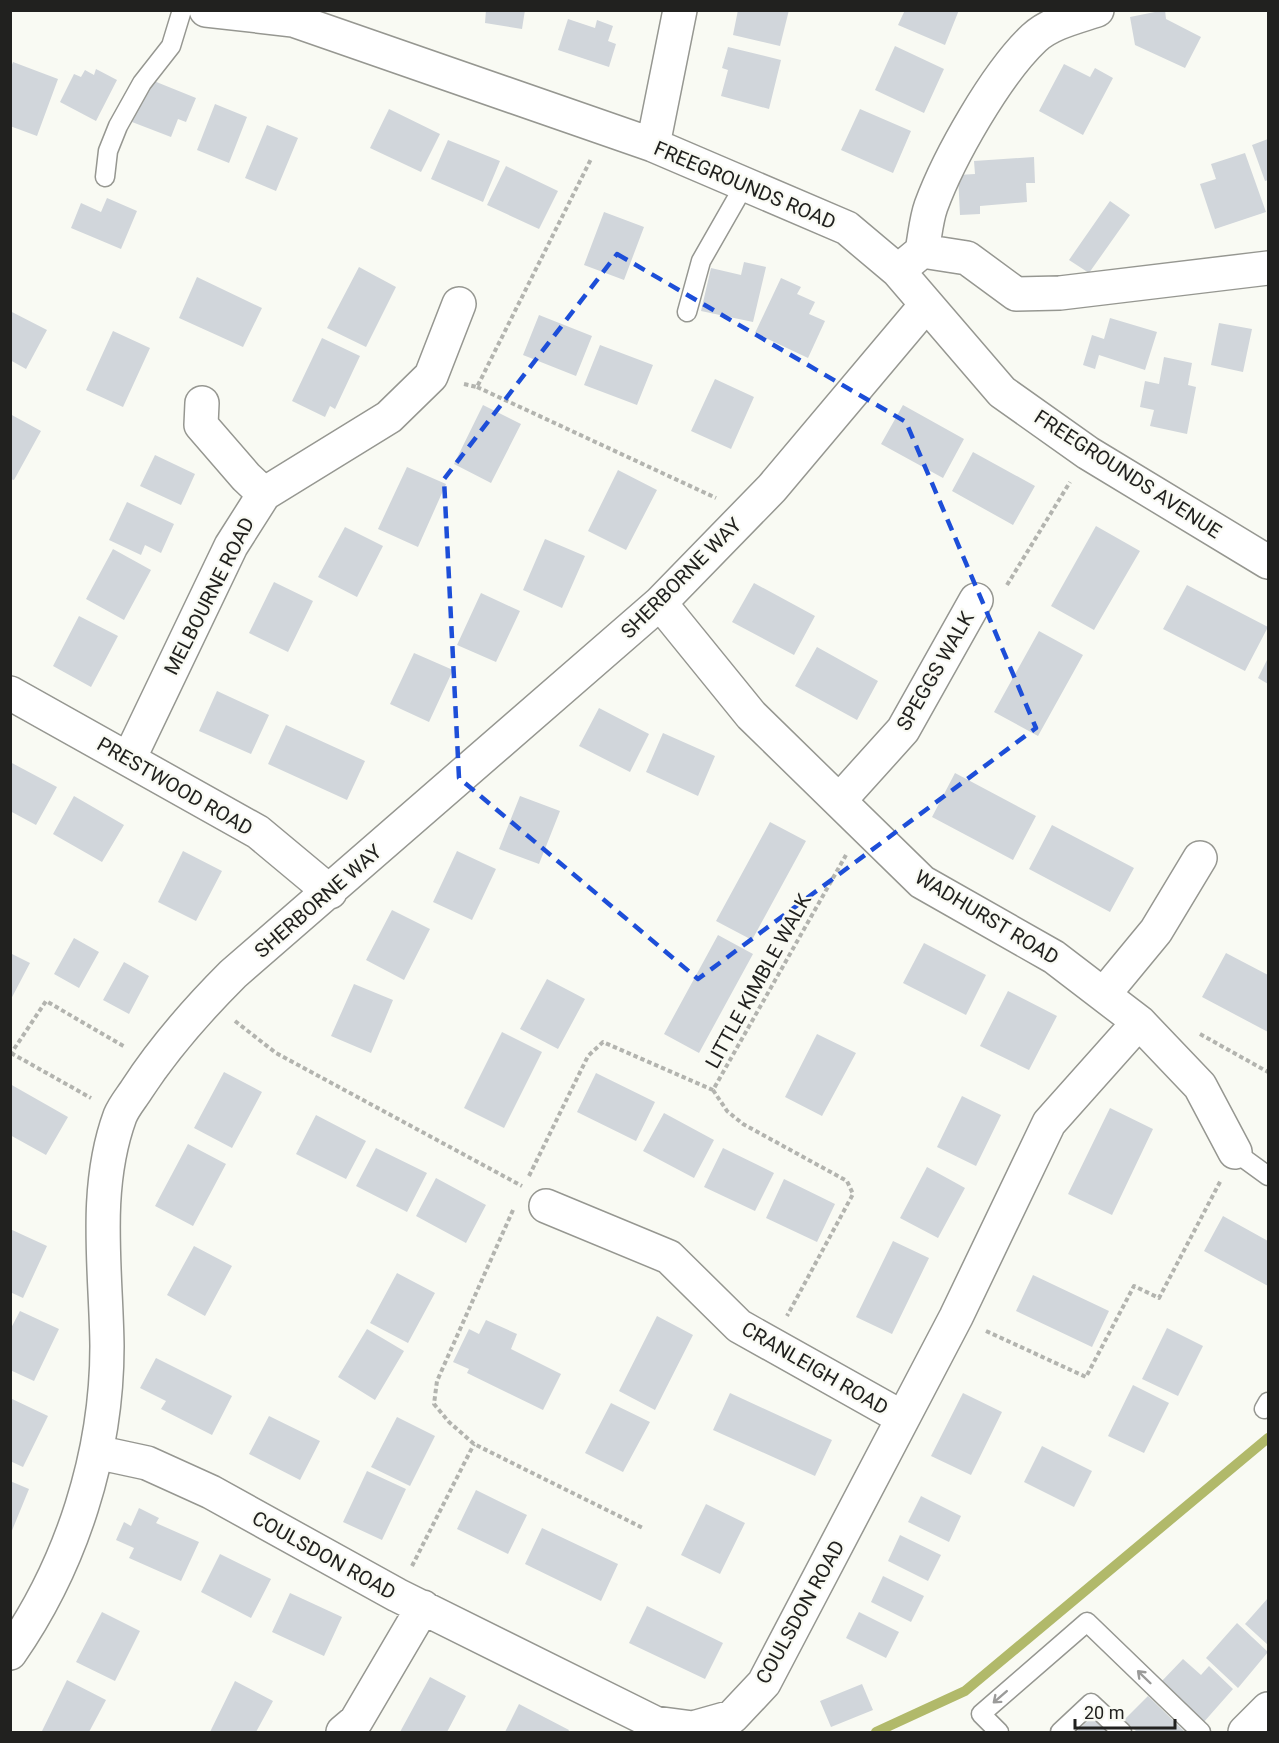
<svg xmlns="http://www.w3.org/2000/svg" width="1279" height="1743" font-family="Roboto,sans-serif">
<rect width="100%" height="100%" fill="#f9faf3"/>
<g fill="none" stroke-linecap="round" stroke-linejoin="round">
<!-- stream -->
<path stroke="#b1b96a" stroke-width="10" d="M876,1732L965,1691L1268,1438"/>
</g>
<!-- building -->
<path fill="#d1d6db" d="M486,10H525L522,29L485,23Z
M738,10H789L780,46L733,35Z
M905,10H959L945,45L898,25Z
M1165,10L1166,19L1201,37L1185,68L1135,45L1130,17Z
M568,19L595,28L597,20L613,26L608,41L616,44L609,67L558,50Z
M895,46L944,69L924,113L875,90Z
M728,47L781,60L769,109L721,96L728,70L722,68Z
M13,62L58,79L37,136L10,126V70Z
M1064,64L1090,77L1095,68L1113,78L1083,135L1039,111Z
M96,69L117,80L96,121L60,102L74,74L81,77L85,70L94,75Z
M149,79L196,98L186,122L178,119L171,137L132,122Z
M215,104L247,117L229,163L197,150Z
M389,109L440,134L421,172L370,148Z
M860,109L911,131L893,173L841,150Z
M267,125L298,138L276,191L245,178Z
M1268,139V180L1265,181L1252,145Z
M448,140L500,161L483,202L431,179Z
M1245,153L1266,212L1215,229L1200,184L1216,179L1211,164Z
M1034,157L1035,183H1026L1027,202L980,206V214L960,215L958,175L975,174L974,161Z
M506,166L558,191L539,229L487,205Z
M107,198L137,211L121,249L71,228L81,203L101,212Z
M1110,201L1130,215L1089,273L1069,260Z
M604,212L644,227L624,280L584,265Z
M744,262L766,267L753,322L701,311L711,268L741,275Z
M359,267L396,287L366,347L327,328Z
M197,277L262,308L243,347L179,318Z
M781,278L801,287L797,294L815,302L809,314L825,321L808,358L755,333Z
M10,311L47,330L26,369L10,360Z
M539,315L592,336L576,376L523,355Z
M1110,318L1157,332L1145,370L1099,355L1095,369L1083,365L1092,335L1104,339Z
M1219,323L1252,329L1243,372L1211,365Z
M113,331L150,348L123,407L86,390Z
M322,338L360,356L335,409L330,406L325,417L292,401Z
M600,345L653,365L637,405L584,385Z
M1164,357L1192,363L1188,385L1196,387L1187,434L1150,426L1154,410L1140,407L1145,381L1159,384Z
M715,379L754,397L731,449L691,431Z
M483,405L521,424L491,483L454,464Z
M903,405L964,439L943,478L881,444Z
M10,414L41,431L14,480L10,479Z
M973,452L1035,486L1013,525L952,491Z
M155,455L195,474L181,505L140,486Z
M407,467L446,484L418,547L378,529Z
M618,470L657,490L626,550L588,531Z
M127,502L174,524L161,553L145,545L141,555L109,540Z
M1096,526L1140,551L1094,630L1051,606Z
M345,527L383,546L357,597L318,577Z
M545,539L585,556L562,608L523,590Z
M113,549L151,570L124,620L86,599Z
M274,582L313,601L288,652L249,633Z
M754,583L815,616L794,655L732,622Z
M1187,585L1268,627L1245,671L1163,629Z
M481,593L520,611L496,662L457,645Z
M79,616L118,636L91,687L53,666Z
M1039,631L1083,655L1038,736L994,712Z
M817,647L878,681L857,720L795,686Z
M414,653L453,670L429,722L390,704Z
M1268,658V684L1258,678Z
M217,691L269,715L251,754L199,731Z
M599,708L649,734L630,772L579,746Z
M286,725L365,761L347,800L268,764Z
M663,733L715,756L698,796L646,772Z
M10,762L57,787L36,825L10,811Z
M955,773L1036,816L1013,860L932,817Z
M74,796L124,825L102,862L53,834Z
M520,796L560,811L539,864L499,849Z
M770,822L806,841L752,940L716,921Z
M1052,825L1134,868L1110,912L1029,869Z
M183,851L222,871L196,921L158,902Z
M457,851L496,869L472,920L433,902Z
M392,910L430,929L404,980L366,960Z
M718,935L753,954L699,1053L664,1034Z
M74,938L99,952L79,988L54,974Z
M924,943L986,975L966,1015L903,983Z
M10,953L30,963L10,1001Z
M1226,953L1268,975V1032L1202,997Z
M124,962L149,976L129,1014L103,1000Z
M547,979L585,999L558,1049L520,1029Z
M354,984L393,1000L371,1053L331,1036Z
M1008,991L1057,1016L1029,1070L980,1046Z
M502,1032L542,1052L504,1128L464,1108Z
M817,1034L856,1053L822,1116L785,1097Z
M224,1072L262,1092L232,1148L194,1128Z
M596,1073L655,1102L636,1141L577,1112Z
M10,1084L68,1117L46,1155L10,1135Z
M962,1096L1001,1115L976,1166L937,1147Z
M1110,1108L1153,1129L1112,1215L1068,1194Z
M664,1113L714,1140L694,1178L643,1151Z
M316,1115L366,1141L346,1179L296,1154Z
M188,1144L226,1164L193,1226L155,1206Z
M376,1148L427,1173L407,1212L356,1186Z
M723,1148L774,1173L755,1211L704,1187Z
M927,1167L965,1188L938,1238L900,1218Z
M436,1178L486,1205L466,1243L416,1216Z
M784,1179L835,1204L817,1242L766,1218Z
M1223,1216L1268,1241V1286L1204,1251Z
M10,1229L47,1246L23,1298L10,1292Z
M893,1241L929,1258L892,1334L856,1317Z
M194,1246L232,1266L205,1316L167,1295Z
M397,1273L435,1293L408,1343L370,1323Z
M1033,1275L1109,1311L1092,1347L1016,1311Z
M20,1311L59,1329L34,1381L10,1370V1330Z
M657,1316L693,1335L655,1410L619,1391Z
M486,1320L517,1334L511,1349L561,1374L543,1410L467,1373L469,1369L453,1362L469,1329L479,1334Z
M1167,1328L1203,1346L1178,1396L1142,1379Z
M367,1329L404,1351L375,1400L338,1377Z
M156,1358L232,1396L212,1435L161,1409L166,1401L140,1388Z
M1133,1385L1169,1403L1144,1453L1108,1436Z
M730,1393L832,1440L815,1476L713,1430Z
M963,1393L1002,1412L971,1475L931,1456Z
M10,1398L48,1416L23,1467L10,1461Z
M611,1403L650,1422L623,1472L585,1453Z
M269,1416L320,1441L300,1480L249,1454Z
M397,1417L435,1436L410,1486L371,1467Z
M1042,1446L1092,1471L1074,1507L1024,1482Z
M367,1471L406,1489L382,1540L343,1522Z
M10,1481L29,1489L11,1533H10Z
M476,1490L527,1515L508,1554L457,1529Z
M921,1496L961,1516L949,1542L908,1522Z
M706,1504L745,1523L720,1574L681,1555Z
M139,1508L159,1518L156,1523L199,1542L181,1581L129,1558L134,1548L116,1540L124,1522L131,1526Z
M542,1528L618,1564L601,1601L525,1564Z
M900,1535L941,1555L928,1581L888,1561Z
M220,1554L271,1579L251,1618L201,1592Z
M883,1576L924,1596L911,1622L871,1602Z
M290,1593L342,1617L324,1656L272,1632Z
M1268,1598V1645L1245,1624Z
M647,1606L723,1643L705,1679L629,1643Z
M102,1612L140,1631L115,1681L76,1662Z
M859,1612L899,1632L886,1658L846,1638Z
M1237,1623L1268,1652L1238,1688L1206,1658Z
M1183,1659L1201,1675L1209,1666L1233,1689L1203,1723L1160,1683Z
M430,1677L466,1696L447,1732H400Z
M67,1680L106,1700L89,1732H45L42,1731Z
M235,1681L273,1701L256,1732H210Z
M862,1684L873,1710L831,1727L820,1701Z
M1148,1696L1185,1732H1137L1124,1720Z
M519,1704L569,1730L568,1732H505Z
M1093,1716L1111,1732H1076Z"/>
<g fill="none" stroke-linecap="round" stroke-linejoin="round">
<!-- lane casing -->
<g stroke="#969791" stroke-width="21">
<path id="lane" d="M105,177L108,151L118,126L142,83L171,46L182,10
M687,312L701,261L745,184
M1235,1152L1268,1176
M1264,1409L1268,1402
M999,1732L981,1714L1087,1622L1201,1732
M1060,1732L1091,1703L1122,1732"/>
</g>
<!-- street casing -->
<g stroke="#969791" stroke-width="36">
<path id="street" d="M206,10L293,20L653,145L847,228L898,271L1002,392L1088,453L1268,562
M653,145L680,10
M922,251C925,236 926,220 931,206C949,157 996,74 1034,38C1050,23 1076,17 1097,10
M898,271L922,251L967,258L1016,294L1060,293L1268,268
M202,403L201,425L246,477L264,494
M660,603L751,715L922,882L1054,957L1139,1022L1200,1086L1235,1152
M10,693L258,832L330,892
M129,759L231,546L264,494L389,417L431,376L459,304
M839,801L903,730L976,600
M1104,994L1156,931L1200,858
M546,1206L669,1257L739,1326L903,1418
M96,1452L147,1463L211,1492L397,1595L655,1723L693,1728L732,1717L764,1683L956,1317L1049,1123L1139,1022
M10,1653C72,1564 107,1454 107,1346C106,1269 93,1190 120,1116C124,1106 132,1097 137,1089C165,1046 197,1010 233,974L660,603L772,488L926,305
M343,1732L356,1721L423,1607
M1245,1732L1268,1709"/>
</g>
<!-- path -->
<path stroke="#b3b4af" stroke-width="4" stroke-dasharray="4.5 3" stroke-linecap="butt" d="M464,384L477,387L591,159
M477,387L716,498
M1007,585L1070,482
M235,1021L276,1053L522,1186
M1200,1034L1268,1072
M11,1053L91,1098
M10,1055L46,1001L125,1047
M713,1090L727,1111L743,1124L847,1181L853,1194L787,1316
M529,1176L588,1056L603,1042L713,1090L846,855
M513,1210L437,1381L434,1404L449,1422L474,1444L643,1528
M986,1331L1086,1377L1134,1286L1159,1298L1221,1180
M412,1566L474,1444"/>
<!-- lane -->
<use href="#lane" stroke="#fff" stroke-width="18"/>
<!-- street -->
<use href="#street" stroke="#fff" stroke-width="33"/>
</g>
<!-- one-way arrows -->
<defs><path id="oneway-shaft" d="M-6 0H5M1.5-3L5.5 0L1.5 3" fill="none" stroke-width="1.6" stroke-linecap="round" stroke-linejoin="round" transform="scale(1.5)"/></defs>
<g stroke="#9b9b9a">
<use href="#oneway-shaft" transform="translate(1144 1677) rotate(-136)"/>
<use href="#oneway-shaft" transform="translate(1000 1697) rotate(139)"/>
</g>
<!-- marked area -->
<path fill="none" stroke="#1d4ed8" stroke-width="4.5" stroke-dasharray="12 8" stroke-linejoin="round" d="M617,254L906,422L1036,728L698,979L459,778L444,479Z"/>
<g text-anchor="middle" stroke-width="4.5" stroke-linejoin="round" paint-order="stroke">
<!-- street labels -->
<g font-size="20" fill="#21211f" stroke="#f9faf3">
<text transform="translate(745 185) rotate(23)" y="7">FREEGROUNDS ROAD</text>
<text transform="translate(1128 474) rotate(33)" y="7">FREEGROUNDS AVENUE</text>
<text transform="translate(681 578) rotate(-45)" y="7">SHERBORNE WAY</text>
<text transform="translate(209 596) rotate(-63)" y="7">MELBOURNE ROAD</text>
<text transform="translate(935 671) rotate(-60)" y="7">SPEGGS WALK</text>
<text transform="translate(175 786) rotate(30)" y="7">PRESTWOOD ROAD</text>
<text transform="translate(318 901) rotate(-41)" y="7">SHERBORNE WAY</text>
<text transform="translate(987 917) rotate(31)" y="7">WADHURST ROAD</text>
<text transform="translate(758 981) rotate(-61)" y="7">LITTLE KIMBLE WALK</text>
<text transform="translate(815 1368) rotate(30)" y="7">CRANLEIGH ROAD</text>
<text transform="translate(324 1555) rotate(29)" y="7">COULSDON ROAD</text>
<text transform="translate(800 1612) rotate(-61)" y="7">COULSDON ROAD</text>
</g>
</g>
<!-- border -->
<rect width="1279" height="1743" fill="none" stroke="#21211f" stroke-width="24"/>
<!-- scale -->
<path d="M1075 1719v9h100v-9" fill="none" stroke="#21211f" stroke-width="3"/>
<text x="1084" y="1719" font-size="18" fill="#21211f" stroke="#f9faf3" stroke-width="4.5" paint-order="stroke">20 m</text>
</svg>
